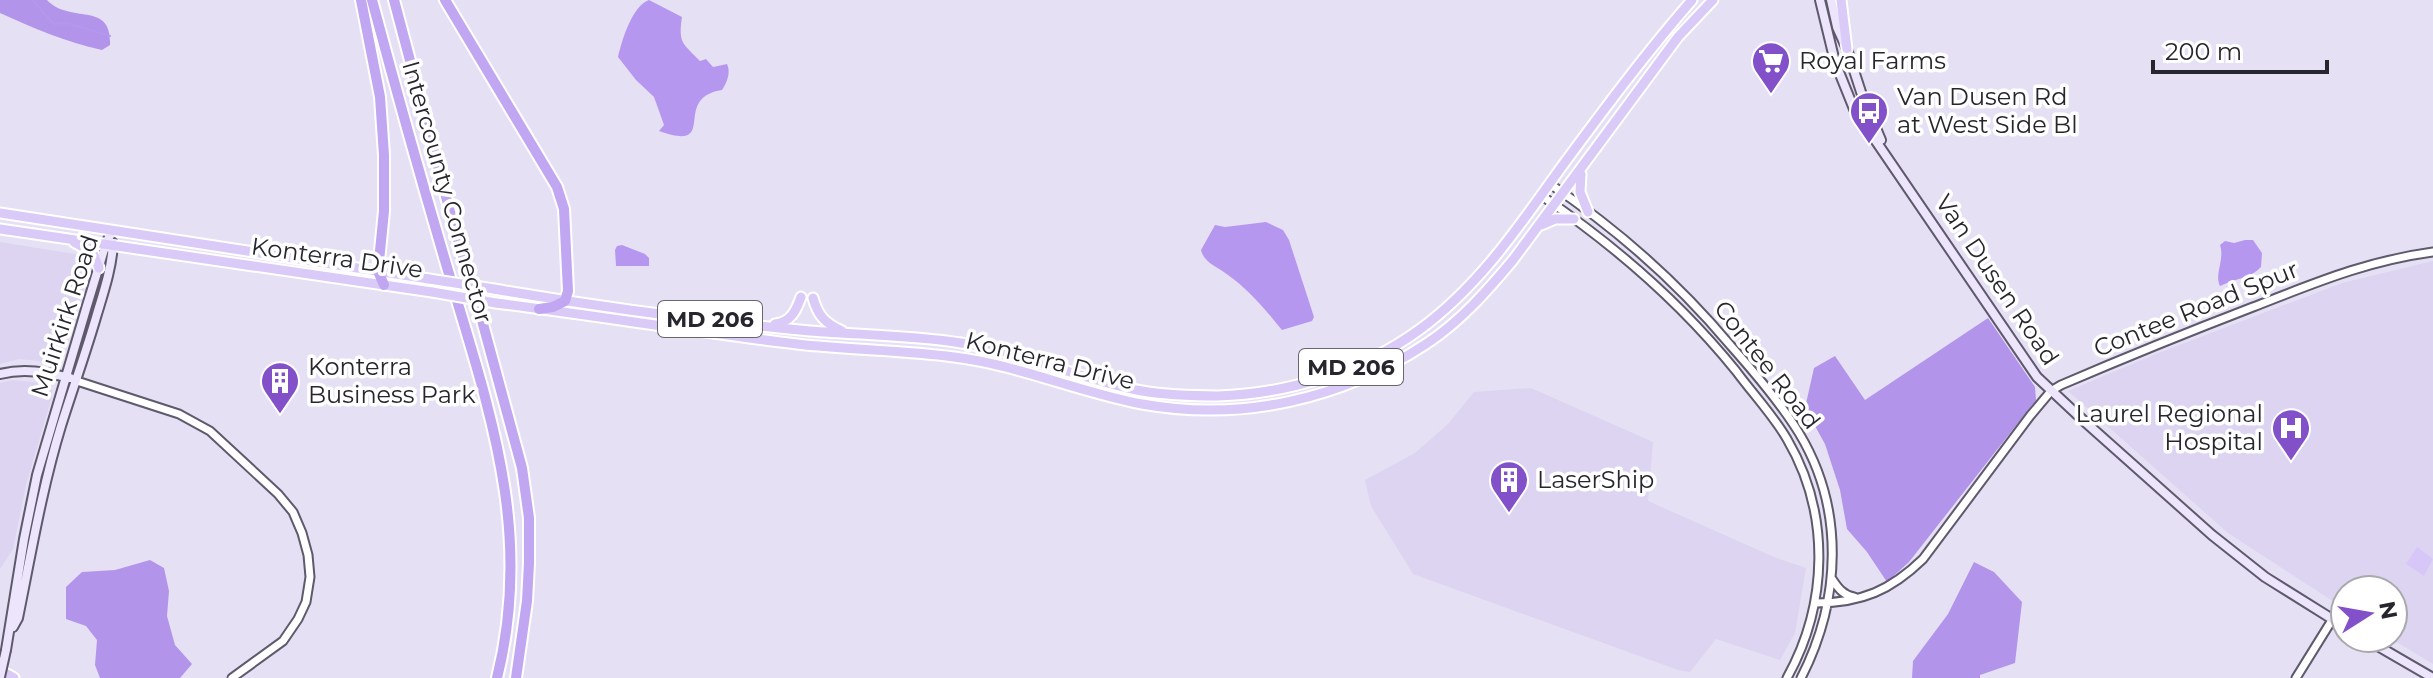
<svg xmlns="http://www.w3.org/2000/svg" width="2433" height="678" font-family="Montserrat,sans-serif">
<rect width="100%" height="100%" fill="#e6e0f5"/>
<!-- built -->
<path fill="#dcd4f0" d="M0,242L87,256L89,270L60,363L19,359L0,364Z
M2433,261V664L2390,638H2393V590H2345V609L2228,533L2068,391L2156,354L2342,283Z
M12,380L52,384V397L26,485L13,549L0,569V383Z
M1531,388L1653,442L1648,501L1774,557L1806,568L1795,633L1780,660L1716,639L1690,672L1678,670L1413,574L1371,506L1365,480L1415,453L1448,424L1474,392Z"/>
<!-- green -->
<path fill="#d7c7f9" d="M2417,547L2433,559L2424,576L2406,564Z"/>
<!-- forest -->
<path fill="#b394eb" d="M0,0H47C71,25 112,0 110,45L102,50C66,42 33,28 0,13Z
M1988,318L2035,387L2036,400L1909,562L1887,582L1867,552L1847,529L1840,490L1825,444L1805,408L1814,368L1835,356L1865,400Z
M150,560L164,568L169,591L167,616L175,645L192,664L180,678H100L95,665L97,640L86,626L66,619V587L82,572L115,570Z
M1974,562L1994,572L2022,602L2015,663L1980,675V678H1912L1913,661L1948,614Z"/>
<!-- water -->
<path fill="#b697ef" d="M649,0L682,17C678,44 683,43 700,61L706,59L713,67L727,64C731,73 727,82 722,90C670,98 721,153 659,131L664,125L654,97L636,80L618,57C622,40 632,6 649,0Z
M1266,222L1283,230L1289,240L1314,317L1312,321L1282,330C1265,309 1250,291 1228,275C1218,267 1204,263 1201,250L1215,225L1225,227Z
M2245,240H2253L2262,253L2261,267C2251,278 2234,279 2220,286C2214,275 2225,259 2220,245L2225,241L2234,243Z
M622,245L645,254L649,258V266H616L615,250L617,246Z"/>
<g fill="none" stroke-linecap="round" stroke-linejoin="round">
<!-- stream -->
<path stroke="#b697ef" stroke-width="2" d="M32,0L54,24L67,23L110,36"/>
<!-- tertiary casing -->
<g stroke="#5e596b" stroke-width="11">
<path id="tertiary" d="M1550,184C1617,229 1679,284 1731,346C1755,373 1780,402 1799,433C1845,509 1841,600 1801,678
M1542,196C1614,245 1681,303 1736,371C1753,394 1773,415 1787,439C1831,514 1828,604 1787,678
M77,381L179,414L210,431L278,494L293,512L302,533L308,555L310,577L306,602L298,619L283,641L232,678
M1832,579C1838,588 1843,595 1854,597
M1816,603C1862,603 1891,590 1923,559L2030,416L2051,391L2061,385C2124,358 2188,332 2253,307C2315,283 2366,261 2433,252
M2296,678L2332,620"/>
</g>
<!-- secondary casing -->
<g stroke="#5e596b" stroke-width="12">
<path id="secondary" d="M1820,0L1835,62L1854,109L2037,377L2084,421L2212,535L2265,577L2345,627
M1831,0L1837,27L1847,49L1861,92L1881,140
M0,374C24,368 46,372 70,378
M13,627L18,618C31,554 42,488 61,426C73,388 86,352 97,314C104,291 112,267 113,243
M2364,638L2433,678
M6,650L24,539L37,475L86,309L106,243L113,230"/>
</g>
<!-- primary casing -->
<g stroke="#fff" stroke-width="13">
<path id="primary" d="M1841,0L1847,49
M1581,174L1580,192L1588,212
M0,213L429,279
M1541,225L1555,219H1574
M0,229L432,292
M74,242L93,253L99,268
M494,289C598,307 704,321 810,331C860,335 911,335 961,343C1023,352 1081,380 1142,391C1166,395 1194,396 1218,396C1287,394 1363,371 1419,330C1478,287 1518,228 1560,169C1602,112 1645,54 1692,0
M813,298C818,316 825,323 842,331
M496,303C597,316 697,332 797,344C849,350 902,350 954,357C1019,365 1078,392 1142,404C1242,422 1342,399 1426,344C1460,322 1487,291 1513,260L1678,37L1713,0
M775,324C791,322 796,311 801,297
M0,670L14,678"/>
</g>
<!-- motorway casing -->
<g stroke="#fff" stroke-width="14">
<path id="motorway" d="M361,0L380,97L384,155V211L378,271L384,285
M372,0C395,86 419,172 444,257C486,401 535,527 497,678
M394,0L453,223L480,313L522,468L529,518V563L527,601L516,678
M445,0L557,187L564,209L568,291L565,301L553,307L539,309"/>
</g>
<!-- tertiary -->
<use href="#tertiary" stroke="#fff" stroke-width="7"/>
<!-- secondary -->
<use href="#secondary" stroke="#ece5fb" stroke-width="8"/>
<!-- primary -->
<use href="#primary" stroke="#dacaf7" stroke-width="9"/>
<!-- motorway -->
<use href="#motorway" stroke="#c1a7f1" stroke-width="10"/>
<!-- secondary-bridge casing -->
<g stroke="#5e596b" stroke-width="12" stroke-linecap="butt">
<path id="secondary-bridge" d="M0,677L6,650"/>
</g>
<!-- primary-bridge casing -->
<g stroke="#fff" stroke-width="13" stroke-linecap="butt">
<path id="primary-bridge" d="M429,279L494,289
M432,292L496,303"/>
</g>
<!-- secondary-bridge -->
<use href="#secondary-bridge" stroke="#ece5fb" stroke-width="8"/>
<!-- primary-bridge -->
<use href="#primary-bridge" stroke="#dacaf7" stroke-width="9"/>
</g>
<!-- icons -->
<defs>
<g id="supermarket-pin" transform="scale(2)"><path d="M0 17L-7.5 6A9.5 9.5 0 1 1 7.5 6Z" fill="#8250c8" stroke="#fff"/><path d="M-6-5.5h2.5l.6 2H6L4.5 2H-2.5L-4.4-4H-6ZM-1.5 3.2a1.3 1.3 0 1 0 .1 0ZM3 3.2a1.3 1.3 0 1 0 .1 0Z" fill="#fff"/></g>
<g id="bus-pin" transform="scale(2)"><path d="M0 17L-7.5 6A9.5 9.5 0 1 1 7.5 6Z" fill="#8250c8" stroke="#fff"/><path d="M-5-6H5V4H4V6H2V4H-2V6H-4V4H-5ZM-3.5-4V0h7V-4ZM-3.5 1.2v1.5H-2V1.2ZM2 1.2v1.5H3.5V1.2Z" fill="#fff"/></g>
<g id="building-pin" transform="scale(2)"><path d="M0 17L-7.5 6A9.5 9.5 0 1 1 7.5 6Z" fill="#8250c8" stroke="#fff"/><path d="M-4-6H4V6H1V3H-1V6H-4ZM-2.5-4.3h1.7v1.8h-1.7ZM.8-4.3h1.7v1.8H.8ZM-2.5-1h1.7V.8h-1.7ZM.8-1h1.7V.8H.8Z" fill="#fff"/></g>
<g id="hospital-pin" transform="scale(2)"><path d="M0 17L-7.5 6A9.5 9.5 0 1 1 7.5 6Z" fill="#8250c8" stroke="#fff"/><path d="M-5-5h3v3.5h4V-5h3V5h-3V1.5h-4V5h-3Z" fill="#fff"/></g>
</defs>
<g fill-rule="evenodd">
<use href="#supermarket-pin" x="1771" y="61"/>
<use href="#bus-pin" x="1869" y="111"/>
<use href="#building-pin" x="280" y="381"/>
<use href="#hospital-pin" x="2291" y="428"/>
<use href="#building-pin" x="1509" y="480"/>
</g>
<g text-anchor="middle" stroke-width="7" stroke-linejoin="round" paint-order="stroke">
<!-- shield labels -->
<g fill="#fff" stroke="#68666c" stroke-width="2">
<rect x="658" y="301" width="104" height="36" rx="6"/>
<rect x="1299" y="349" width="104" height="36" rx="6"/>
</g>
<g font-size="22" font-weight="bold" fill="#27252d">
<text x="710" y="327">MD 206</text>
<text x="1351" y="375">MD 206</text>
</g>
<!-- poi labels -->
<g font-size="24" fill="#27252d" stroke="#fff" text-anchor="start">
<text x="1799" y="69">Royal Farms</text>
<text x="1897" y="105">Van Dusen Rd<tspan x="1897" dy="28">at West Side Bl</tspan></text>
<text x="308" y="375">Konterra<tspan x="308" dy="28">Business Park</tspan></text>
<text x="2263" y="422" text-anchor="end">Laurel Regional<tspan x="2263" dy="28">Hospital</tspan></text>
<text x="1537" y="488">LaserShip</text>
</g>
<!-- street labels -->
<g font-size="24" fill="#27252d" stroke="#fff">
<text transform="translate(447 192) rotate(74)" y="8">Intercounty Connector</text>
<text transform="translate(337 258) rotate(8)" y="8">Konterra Drive</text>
<text transform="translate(1997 280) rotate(56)" y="8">Van Dusen Road</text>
<text transform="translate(2196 309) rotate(-22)" y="8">Contee Road Spur</text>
<text transform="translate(65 316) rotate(-72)" y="8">Muirkirk Road</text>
<text transform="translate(1050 361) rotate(14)" y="8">Konterra Drive</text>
<text transform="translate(1767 365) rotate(52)" y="8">Contee Road</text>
</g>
</g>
<!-- north arrow -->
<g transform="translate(2369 614) rotate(79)"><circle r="38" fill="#ffffff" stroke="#a9a8ab" stroke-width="2"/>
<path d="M0-6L14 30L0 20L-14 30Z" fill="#8250c8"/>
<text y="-12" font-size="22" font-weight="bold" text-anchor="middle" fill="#27252d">N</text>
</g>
<!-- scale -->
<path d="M2153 60v12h174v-12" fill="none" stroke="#27252d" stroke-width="4"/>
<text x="2165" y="60" font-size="24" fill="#27252d" stroke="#ffffff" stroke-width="6" paint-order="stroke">200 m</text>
</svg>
